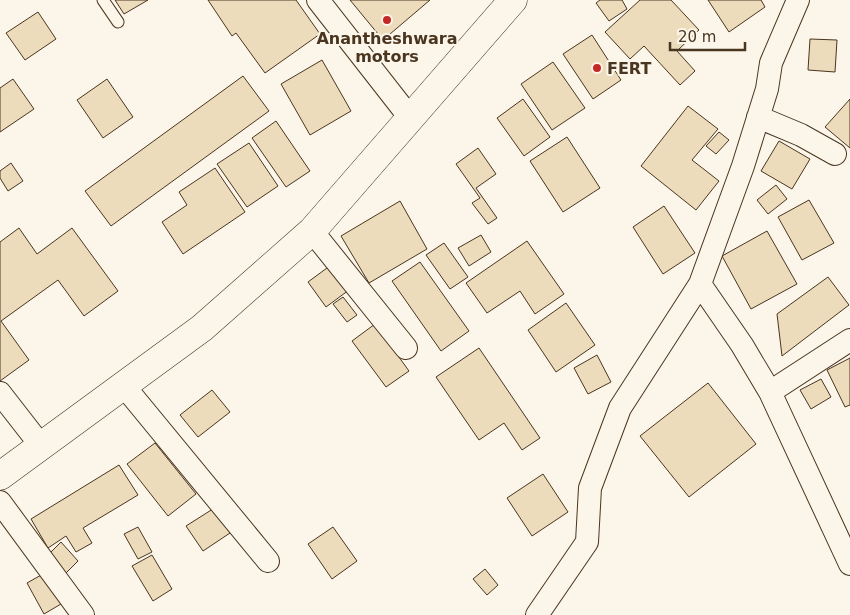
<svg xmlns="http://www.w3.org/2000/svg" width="850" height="615" font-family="'DejaVu Sans',sans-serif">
<rect width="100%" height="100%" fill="#fbf6e9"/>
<!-- building -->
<path fill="#ecdcbc" stroke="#4a3520" d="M115,0H148L124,14Z
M208,0H296L320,34L265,73L236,33L232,36Z
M350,0H430L383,40Z
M600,0H622L627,9L609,21L596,3Z
M640,0H671L699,30L677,51L695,71L680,85L644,46L630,59L605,32Z
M708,0H761L765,7L729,32Z
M38,12L56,39L25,60L6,33Z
M592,35L621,80L593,99L563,54Z
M810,39L837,40L835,72L808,70Z
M322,60L351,111L310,135L281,84Z
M553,62L585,108L552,130L521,84Z
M243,76L269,111L111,226L85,191Z
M13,79L34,109L0,132V88Z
M107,79L133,117L103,138L77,100Z
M523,99L550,137L524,156L497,118Z
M850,99V148L825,127Z
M688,106L718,129L692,160L719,181L696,210L641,166Z
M276,121L310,171L286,187L252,138Z
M719,132L729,140L716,154L706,146Z
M567,137L600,188L563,212L530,161Z
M779,141L810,159L792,189L761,171Z
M249,143L278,186L247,207L217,164Z
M478,148L496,174L476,188L497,218L488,224L472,203L480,198L456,164Z
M11,163L23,181L8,191L0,178V171Z
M215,168L245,212L183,254L162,222L187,205L179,192Z
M776,185L787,199L768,214L757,200Z
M809,200L834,243L802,260L778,217Z
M400,201L427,249L369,283L341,236Z
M664,206L695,253L663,274L633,227Z
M19,228L37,254L72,228L118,291L84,316L58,280L1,321L29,360L0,381V242Z
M767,231L797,284L751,309L722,256Z
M481,235L491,252L469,266L458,248Z
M527,241L564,294L535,314L520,291L487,313L466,283Z
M444,243L468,277L450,289L426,255Z
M420,262L469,331L441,351L392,281Z
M331,265L349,290L326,307L308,282Z
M828,277L849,305L782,356L777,314Z
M343,297L357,315L347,322L333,304Z
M566,303L595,345L556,372L528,330Z
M375,324L409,371L386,387L352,341Z
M479,348L540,438L522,450L504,423L479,440L436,377Z
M597,355L611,382L588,394L574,368Z
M850,358V405L845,407L827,370Z
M821,379L831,397L811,409L800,390Z
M708,383L756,444L689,497L640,436Z
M212,390L230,412L198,437L180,415Z
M155,443L196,494L168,516L127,464Z
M119,465L138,495L83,528L92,543L76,552L66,536L48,548L31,519Z
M543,474L568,512L532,536L507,498Z
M216,507L233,531L203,551L186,526Z
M138,527L152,552L138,559L124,534Z
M333,527L357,561L332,579L308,544Z
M61,542L78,561L66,573L49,554Z
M152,555L172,589L153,601L132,566Z
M485,569L498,585L487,595L473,579Z
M43,574L61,604L44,614L27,583Z"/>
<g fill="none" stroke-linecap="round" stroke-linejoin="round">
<!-- service casing -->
<g stroke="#4a3520" stroke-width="13">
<path id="service" d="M103,0L118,22"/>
</g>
<!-- minor casing -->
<g stroke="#4a3520" stroke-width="24">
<path id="minor" d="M318,0L411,119
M758,117L801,135L835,154
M312,231L406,348
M700,284L742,345L770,392L850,564
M124,386L268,561
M770,392L850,340
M0,393L42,447
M0,502L83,615
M537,615L587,542L590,488L620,408L700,284L743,166L767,89L771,63L798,0"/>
</g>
<!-- primary casing -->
<g stroke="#4a3520" stroke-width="29">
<path id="primary" d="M0,476L202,328L312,231L513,0"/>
</g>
<!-- service -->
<use href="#service" stroke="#fbf6e9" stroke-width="11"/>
<!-- minor -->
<use href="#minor" stroke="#fbf6e9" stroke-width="22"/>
<!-- primary -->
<use href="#primary" stroke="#fbf6e9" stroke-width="28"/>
</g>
<!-- markers -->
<g fill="#c62828" stroke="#fbf6e9" stroke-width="2">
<circle cx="387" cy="20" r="5"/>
<circle cx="597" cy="68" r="5"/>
</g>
<g text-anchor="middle" stroke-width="4" stroke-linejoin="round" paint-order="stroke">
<!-- poi labels -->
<g font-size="16" font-weight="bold" fill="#4a3520" stroke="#fbf6e9">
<text x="387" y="44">Anantheshwara<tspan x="387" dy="18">motors</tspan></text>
<text x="607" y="74" text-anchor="start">FERT</text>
</g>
</g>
<!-- scale -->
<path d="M670 42v8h75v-8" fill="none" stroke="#4a3520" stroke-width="2.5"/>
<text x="678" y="42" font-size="15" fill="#4a3520" stroke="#fbf6e9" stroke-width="4" paint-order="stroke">20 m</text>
</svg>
